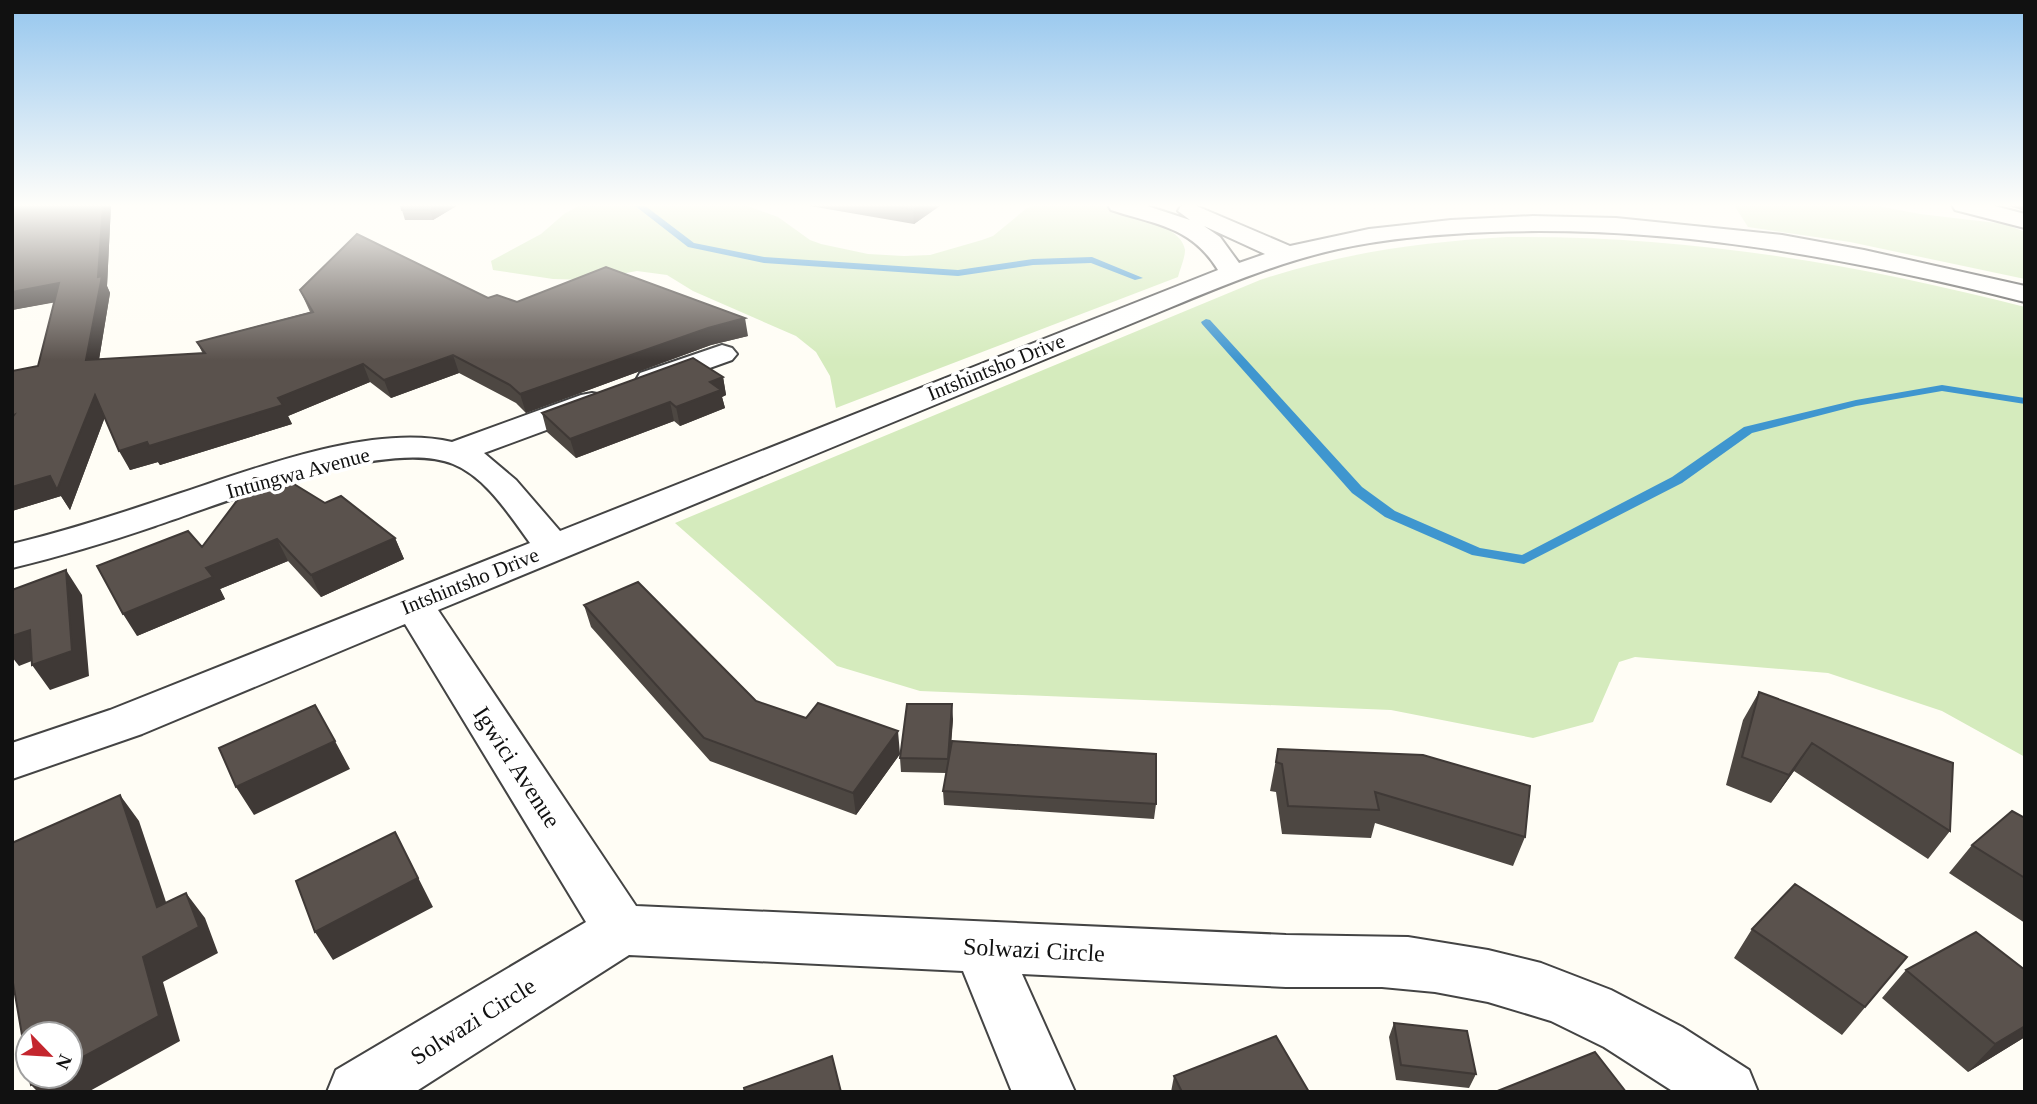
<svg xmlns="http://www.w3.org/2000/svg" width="2037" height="1104" font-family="'Times New Roman',serif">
<rect width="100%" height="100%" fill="#fffdf5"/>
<!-- green -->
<path fill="#d5ebbd" d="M580,205H745L778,217L810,240L821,244L868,254L904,256L930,255L982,240L993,236L1027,208L1035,205C1055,205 1076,204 1096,205C1117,207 1183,225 1185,250C1185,258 1180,269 1178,277L836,408L830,376L816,352L796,336L693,291L667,275L637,271L588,280L553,279L493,270L491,261L541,234L564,214Z
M1734,205H1873L1920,214L2005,224L2025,232V279L1850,242L1748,227Z
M1507,237C1683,235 1854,263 2025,307V757L1942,711L1828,673L1635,657L1619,662L1593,722L1533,738L1391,710L920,691L837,666L675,523L1260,280C1341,253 1422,242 1507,237Z"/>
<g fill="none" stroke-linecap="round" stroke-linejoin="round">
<!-- stream -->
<path fill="#3f96cf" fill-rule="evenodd" d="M634,205H644L694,243L764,257L958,270L1033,259L1092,257L1143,278L1135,280L1091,263L1033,265L958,276L764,263L688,247Z
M1206,319L1210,320L1362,487L1395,511L1480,548L1522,555L1672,477L1744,427L1856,400L1942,385L2025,398V404L1942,391L1856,406L1752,433L1682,483L1524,564L1472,555L1385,517L1352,493L1202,324L1201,322Z"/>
<!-- minor casing -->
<g stroke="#444" stroke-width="4">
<path id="minor" d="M1108,205H1144L1190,220L1178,211L1181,206L1194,205L1290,246L1369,229L1451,220L1533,216L1616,218L1782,235L1864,250L2025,286V302C1850,258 1672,225 1491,232C1440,234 1388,238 1338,249C1280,262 1224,285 1169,308L438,610L636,906L1286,935L1408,937L1488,950L1541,963L1611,990L1682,1027L1749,1070L1758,1092H1674L1604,1047L1551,1021L1488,1002L1435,992L1382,987H1286L1022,974L1075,1092H1012L963,971L629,955L415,1092H327L336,1070L586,922L405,624L142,734L12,779V743L110,710L530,543C510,516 486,477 453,464C386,437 224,503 155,526C108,542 61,556 12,568V544C70,530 125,512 181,493C256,468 374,423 452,442L581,395L592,393L603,395L608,402L603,409L484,453L516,480L560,531L1218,270C1191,226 1156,225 1111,210ZM1204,226L1265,254L1239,263L1220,237Z
M1952,205H1991L2025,214V228L1955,210Z
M722,345L732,348L737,354L732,360L651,389L640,387L636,380L640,373Z"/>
</g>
<!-- minor -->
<use href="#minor" fill="#fff" fill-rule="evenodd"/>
</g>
<!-- wall -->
<path fill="#4d4742" d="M12,205H111L107,286L110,293L99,359L203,354L197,342L310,312L300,290L488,298L748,336L711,345L526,413L516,403L459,373L391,398L370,382L288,416L292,424L160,465L158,462L130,470L105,417L70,510L61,496L12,511V371L38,366L54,302L12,310Z
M458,205L433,220H405L402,210Z
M804,205H941L914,224Z
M2005,205H2025V211Z
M723,377L726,395L722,397L725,408L680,426L674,421L576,458L547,432L542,413Z
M325,503L395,538L404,559L321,597L288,561L220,589L225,599L137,636L202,547Z
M584,605L756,701L900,754L856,815L710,761L591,627Z
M1759,692L1950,831L1928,859L1794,771L1771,803L1726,785L1743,720Z
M953,719L951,748L1156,804L1154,819L944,805L943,791L946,773L901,772L900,758Z
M1278,749L1525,837L1513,866L1375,823L1371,838L1282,834L1276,792L1270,791Z
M2025,818V923L1949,873L1972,845Z
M1752,929L1907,957L1842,1035L1734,958Z
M1906,970H2025V1037L1968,1072L1882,998Z
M1394,1023L1476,1074L1469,1088L1396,1080L1389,1037Z
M1174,1076L1309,1092H1171Z"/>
<!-- shaded-wall -->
<path fill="#3f3936" d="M103,205H111L107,286L110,293L96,378L86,360L98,277Z
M438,205H458L433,220L430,210Z
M920,205H941L914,224L913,210Z
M59,283L68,300L12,310V292Z
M745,318L748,336L711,345L526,413L520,394L708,328Z
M453,355L459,373L391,398L384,380Z
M363,364L370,382L288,416L292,424L160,465L158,462L130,470L119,451L147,442L278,398Z
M723,377L726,395L722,397L725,408L680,426L676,407L710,382Z
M95,395L106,414L70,510L61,496L12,511V487Z
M670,402L674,421L576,458L570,439Z
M395,538L404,559L321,597L311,575Z
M277,539L288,561L220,589L225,599L137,636L123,614L206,568Z
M66,570L82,595L89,676L50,690L32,665Z
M30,630L47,655L19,666L12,657V636Z
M952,704L953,719L948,773V759Z
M898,731L900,754L856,815L853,793Z
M335,741L350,769L254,815L236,787Z
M1812,743L1794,771L1771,803L1789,775Z
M120,795L139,821L176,932L157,907Z
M395,832L433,907L333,960L315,932Z
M186,893L205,918L218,953L163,982L180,1041L88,1092H38L31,1085L47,1076H70V1064Z
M2025,1026V1037L1968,1072L1995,1044Z"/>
<!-- building -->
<path fill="#5a524d" stroke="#3f3936" stroke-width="2" d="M12,205H103L98,277L102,276L86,360L205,353L197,342L313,312L300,290L357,234L488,298L497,295L517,302L606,267L745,318L708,328L520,394L510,385L453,355L384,380L363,364L278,398L283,405L149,446L147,442L119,451L95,395L57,490L50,476L12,487V418L14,415L12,416V371L38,366L59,283L12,292Z
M401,205H438L430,210H402Z
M887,205H920L913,210Z
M693,358L723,377L710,382L721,390L676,407L670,402L570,439L542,413Z
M254,478H284L325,503L341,496L395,538L311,575L277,539L206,568L213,577L123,614L97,566L188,531L202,547Z
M66,570L72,651L32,665L30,630L12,636V590Z
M638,582L756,701L806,718L818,703L898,731L853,793L704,738L584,605Z
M1759,692L1953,763L1950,831L1812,743L1789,775L1742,757Z
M907,704H952L948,759L900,758Z
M315,705L335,741L236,787L219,748Z
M952,741L1156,754V804L943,791Z
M1278,749L1423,755L1530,786L1525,837L1375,792L1379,810L1288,806L1282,764L1276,762Z
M120,795L157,907L186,893L199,927L143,957L159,1016L70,1064V1034H28V1070L12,977V843Z
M2012,811L2025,818V878L1972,845Z
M395,832L418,878L315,932L296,881Z
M1795,884L1907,957L1865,1007L1752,929Z
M1976,932L2025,970V1026L1995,1044L1906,970Z
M1394,1023L1467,1031L1476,1074L1401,1065Z
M1276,1036L1309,1092H1182L1174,1076Z
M1595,1052L1626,1092H1495Z
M832,1056L841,1092H745L744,1088Z
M29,1076H47L31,1085Z"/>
<!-- sky -->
<linearGradient id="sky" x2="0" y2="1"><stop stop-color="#95c6ee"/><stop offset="0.57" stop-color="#fffefa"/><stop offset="1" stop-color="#fffefa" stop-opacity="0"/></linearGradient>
<rect width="2037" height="360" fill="url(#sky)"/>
<g text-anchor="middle" stroke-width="7" stroke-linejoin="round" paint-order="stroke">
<!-- street labels -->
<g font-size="21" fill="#111" stroke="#fff">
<text transform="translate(996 367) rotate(-22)" y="7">Intshintsho Drive</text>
<text transform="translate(298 473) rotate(-15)" y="7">Intungwa Avenue</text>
<text transform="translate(470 581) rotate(-22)" y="7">Intshintsho Drive</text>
</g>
<!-- near-street labels -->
<g font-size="24" fill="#111" stroke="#fff">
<text transform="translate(517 767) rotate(57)" y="8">Igwici Avenue</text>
<text transform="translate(1034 950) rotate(3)" y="8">Solwazi Circle</text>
<text transform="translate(473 1021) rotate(-32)" y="8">Solwazi Circle</text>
</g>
</g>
<!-- border -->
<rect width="2037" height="1104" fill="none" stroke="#111111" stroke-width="28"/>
<!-- north arrow -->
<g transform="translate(49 1055) rotate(115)"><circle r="33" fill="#ffffff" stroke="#a0a0a0" stroke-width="2"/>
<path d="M0-5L12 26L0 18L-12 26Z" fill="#c4262e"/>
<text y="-10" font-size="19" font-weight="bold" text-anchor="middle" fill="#111111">N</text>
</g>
</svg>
